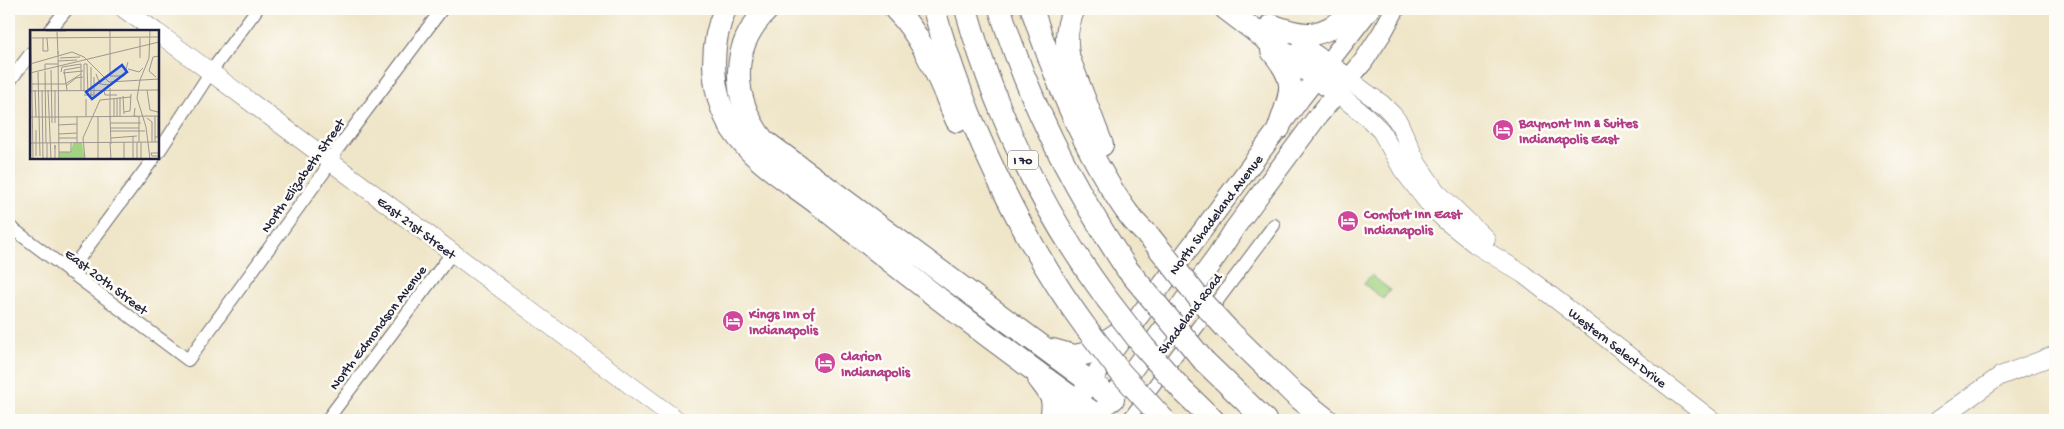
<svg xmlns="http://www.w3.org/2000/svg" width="2064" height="429" font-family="'Gochi Hand',sans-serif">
<rect width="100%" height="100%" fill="#fdfcf7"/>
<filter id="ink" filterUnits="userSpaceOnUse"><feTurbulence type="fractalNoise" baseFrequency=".02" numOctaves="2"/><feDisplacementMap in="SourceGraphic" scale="10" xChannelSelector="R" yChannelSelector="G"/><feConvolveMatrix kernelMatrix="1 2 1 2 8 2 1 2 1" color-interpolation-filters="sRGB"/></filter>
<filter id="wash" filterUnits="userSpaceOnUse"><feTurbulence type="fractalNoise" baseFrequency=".0096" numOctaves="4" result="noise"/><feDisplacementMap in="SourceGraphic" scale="20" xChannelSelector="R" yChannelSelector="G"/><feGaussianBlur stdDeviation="1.12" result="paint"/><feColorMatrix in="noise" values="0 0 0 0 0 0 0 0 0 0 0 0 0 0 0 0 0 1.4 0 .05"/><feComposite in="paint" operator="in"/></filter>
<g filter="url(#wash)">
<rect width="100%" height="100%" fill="#efe5c8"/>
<!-- green -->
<path fill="#a1d382" stroke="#627a5e" d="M1371,275L1390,290L1383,299L1364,284Z"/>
</g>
<g filter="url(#ink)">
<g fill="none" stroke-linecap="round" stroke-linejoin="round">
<!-- street casing -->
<g stroke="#6a666c" stroke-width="14">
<path id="street" d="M49,31L67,9
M9,82L31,53
M158,153L210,73L257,9
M9,226L188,360L324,172L336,151L442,9
M69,272L154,158
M327,420L452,253
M1128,420L1274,225"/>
</g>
<!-- secondary casing -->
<g stroke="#6a666c" stroke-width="19">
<path id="secondary" d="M124,9L155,31
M158,33L677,420
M1349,80L1382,104L1393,115L1399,123L1417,163L1436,191L1486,239
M1337,93L1367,117L1381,131L1402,169L1415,186L1432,208L1446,221L1475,244L1523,274L1712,420
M1938,420L2000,376L2055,355"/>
</g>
<!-- primary casing -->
<g stroke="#6a666c" stroke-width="21">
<path id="primary" d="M1103,410L1217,256L1235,228L1318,116L1363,62L1382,33L1395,9
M1062,420L1300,99L1370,9"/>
</g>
<!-- highway casing -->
<g stroke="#6a666c" stroke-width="24">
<path id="highway" d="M725,9C709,47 710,93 732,129C755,164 794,184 826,210C914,281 1005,350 1097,416
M768,9C728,47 732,99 763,140L1113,399
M895,9C925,39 940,83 957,121
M934,9C964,118 1020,238 1087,329
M966,9C995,113 1043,212 1107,299
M1000,9C1029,102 1073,188 1127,269
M1032,9C1052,70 1075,128 1108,183C1121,204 1131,221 1150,237
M1074,9C1066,26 1065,41 1069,59L1102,145
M1226,9L1337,93
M1271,25C1318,43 1322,32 1362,9
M1303,48L1349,80
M1272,51C1299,84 1291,91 1279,128
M1227,329L1294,394L1327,420
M1053,350L1075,356L1088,353L1134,323
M1204,361L1265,420
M1039,379C1052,396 1055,398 1051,420
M1183,391L1213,420"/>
</g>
<!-- street -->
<use href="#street" stroke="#fff" stroke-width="12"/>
<!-- secondary -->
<use href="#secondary" stroke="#fff" stroke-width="18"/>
<!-- primary -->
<use href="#primary" stroke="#fff" stroke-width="19"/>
<!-- highway -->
<use href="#highway" stroke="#fff" stroke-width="22"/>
<!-- highway-bridge casing -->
<g stroke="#6a666c" stroke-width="24" stroke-linecap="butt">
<path id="highway-bridge" d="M1150,237L1202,302L1227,329
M1127,269L1204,361
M1107,299L1144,347L1183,391
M1087,329L1121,373L1164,420"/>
</g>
<!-- highway-bridge -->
<use href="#highway-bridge" stroke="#fff" stroke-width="22"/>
</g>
</g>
<!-- icons -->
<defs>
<g id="hotel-disc" transform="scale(1.125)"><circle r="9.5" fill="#d1479c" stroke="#fdfcf7"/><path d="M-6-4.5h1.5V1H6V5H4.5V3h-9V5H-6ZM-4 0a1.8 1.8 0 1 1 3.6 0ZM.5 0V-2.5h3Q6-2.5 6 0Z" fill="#fff"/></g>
</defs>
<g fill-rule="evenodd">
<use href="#hotel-disc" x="1503" y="130"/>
<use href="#hotel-disc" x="1348" y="221"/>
<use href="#hotel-disc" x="733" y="321"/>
<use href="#hotel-disc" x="825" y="363"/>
</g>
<g text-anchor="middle" stroke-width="5" stroke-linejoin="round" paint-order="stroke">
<!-- shield labels -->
<rect fill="#fdfcf7" stroke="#646373" stroke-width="1" x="1008" y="150.5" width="30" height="19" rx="4"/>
<g font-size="12" font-weight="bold" fill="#22223b">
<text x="1023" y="164">I 70</text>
</g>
<!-- hotel labels -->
<g font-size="14" font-weight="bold" fill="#b23c85" stroke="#fdfcf7" text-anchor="start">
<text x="1519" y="127">Baymont Inn &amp; Suites<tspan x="1519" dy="16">Indianapolis East</tspan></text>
<text x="1364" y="218">Comfort Inn East<tspan x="1364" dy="16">Indianapolis</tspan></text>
<text x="749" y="318">Kings Inn of<tspan x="749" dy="16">Indianapolis</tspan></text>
<text x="841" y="360">Clarion<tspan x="841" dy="16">Indianapolis</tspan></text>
</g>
<!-- street labels -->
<g font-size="14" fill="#22223b" stroke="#fdfcf7">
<text transform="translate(302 175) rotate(-55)" y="5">North Elizabeth Street</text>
<text transform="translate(1215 214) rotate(-53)" y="5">North Shadeland Avenue</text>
<text transform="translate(417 227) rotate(37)" y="5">East 21st Street</text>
<text transform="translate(107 281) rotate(37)" y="5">East 20th Street</text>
<text transform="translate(1189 313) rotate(-53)" y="5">Shadeland Road</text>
<text transform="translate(377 327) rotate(-53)" y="5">North Edmondson Avenue</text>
<text transform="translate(1618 347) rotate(38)" y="5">Western Select Drive</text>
</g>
</g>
<!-- overview -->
<g transform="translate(30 30)">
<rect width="129" height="129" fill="#efe5c8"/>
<path d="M43,113H52L55,129H29V122H41Z" fill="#a1d382"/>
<path fill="none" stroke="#9d9790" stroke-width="1" d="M1,0L3,129M80,0V46M120,0L119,28L110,50L107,68L116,97L120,129M16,1H36M27,2L28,24M0,8L129,7M13,8V21H18L17,8M110,8V28M28,21L29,129M30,28L50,27M28,31L47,30M0,34L42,22L54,27L79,52L129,49M61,37V65M15,39V34H28M98,39L109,42L113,38M21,40L22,93M15,41L16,113M8,42L10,126M31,42L32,37L51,34V60M0,43L129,12M33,43L53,41M66,44L70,54L80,55M80,46H94L98,32M126,47L119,41L123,27L129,26M2,54H35L51,44M36,56L46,48L53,47M80,58V88M5,60L6,87M12,60L13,129M18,60L21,129M25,60V93M37,60L34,40L51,37M54,60V34H57L58,65M74,60L75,65H87M117,60L120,80L128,82L129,86M0,61L129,60M54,65H64V47M93,66L94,84M90,67V86M56,69V86M84,69V86M87,69V86M105,78L104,86L109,87V112M94,82L100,81L101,64M47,86V113M68,86V129M80,86L81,114M125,86V112M0,87H28M28,87L129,86M117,88L122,92V112M80,93H111M28,95L47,94M81,98H109M6,100V126M81,101H115M29,104L47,103M103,106V129M125,107H128V86M29,108H47M81,108L107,106M94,112V129M107,112V129M111,112V129M0,113L129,112M17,113V129M80,113L81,129M25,119V115V129M29,122H41V113M129,123H121L122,126H129M55,129L53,108L70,70L101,67"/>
<path fill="#1d4ed8" fill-opacity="0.15" stroke="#1d4ed8" stroke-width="2.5" d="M92,35L97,42L62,69L56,62Z"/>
<rect width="129" height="129" fill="none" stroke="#22223b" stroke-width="2.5"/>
</g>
<!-- margin -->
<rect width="2064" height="429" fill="none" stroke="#fdfcf7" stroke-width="30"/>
</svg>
